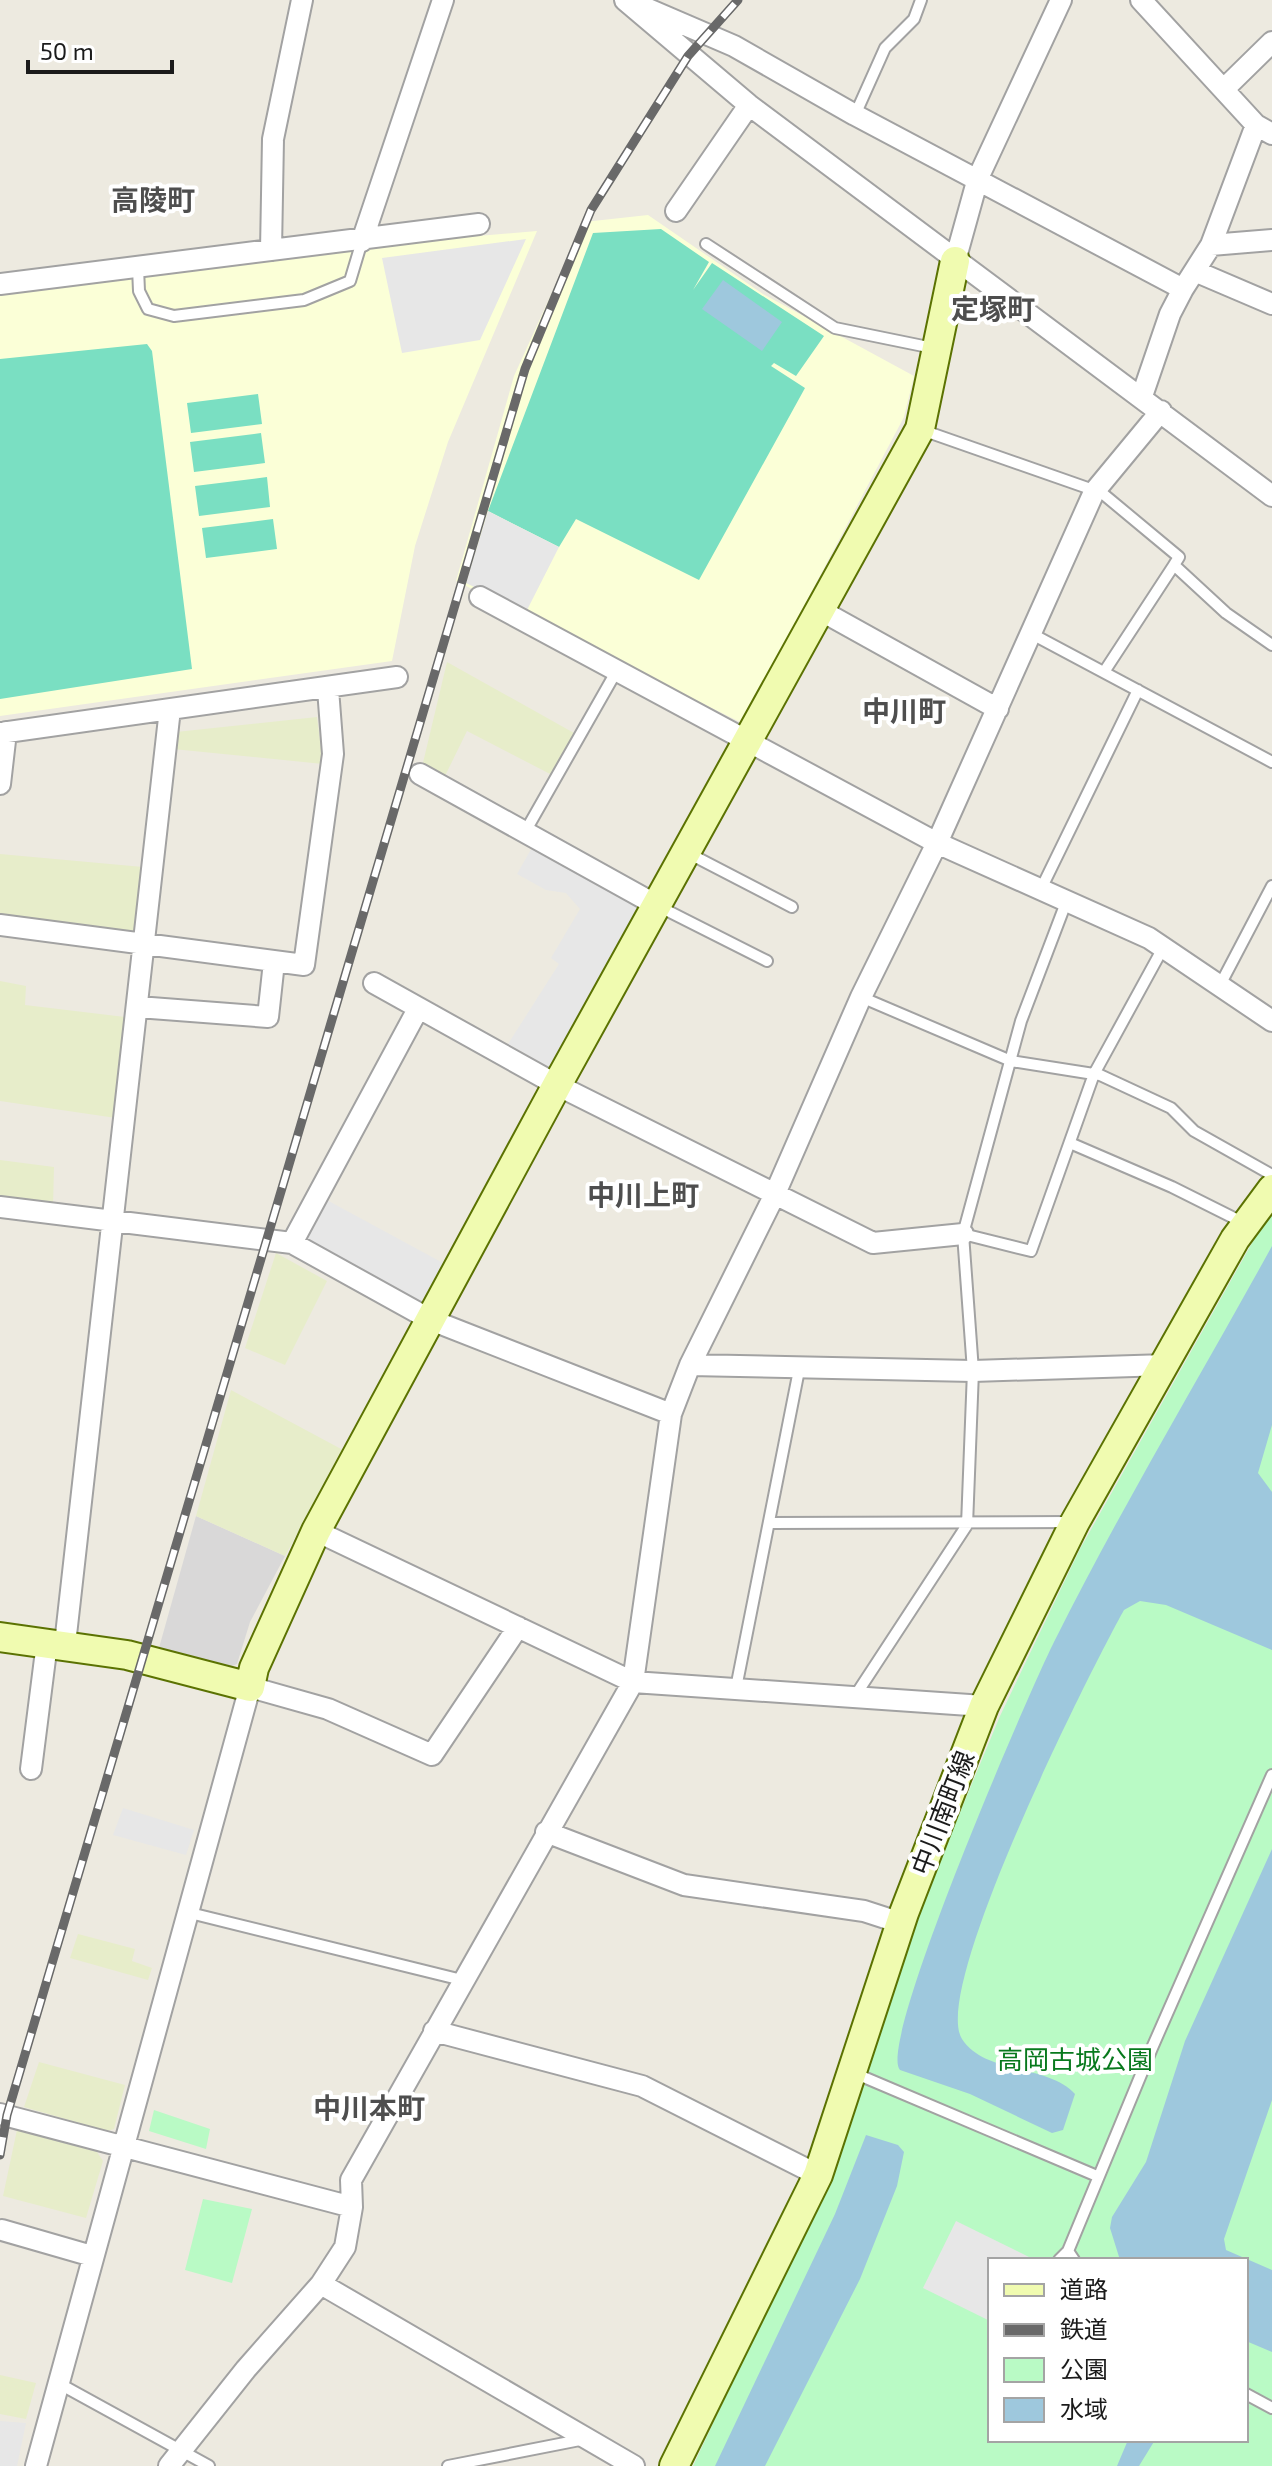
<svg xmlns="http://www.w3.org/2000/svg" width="1272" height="2466" font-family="'Exo 2','Noto Sans JP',sans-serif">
<rect width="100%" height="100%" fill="#edeae0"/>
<!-- residential -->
<path fill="#d9d8d8" d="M196,1516L285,1556L250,1622L237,1664L227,1668L157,1655Z"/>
<!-- education -->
<path fill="#fbffd7" d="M648,215L763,294L914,376L904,417L742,723L456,581L514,376L584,222Z
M537,231L448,442L415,546L392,661L0,716V288L269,254Z"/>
<!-- farmland -->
<path fill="#e7edca" d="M447,662L574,733L552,775L467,731L444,778L422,767Z
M317,717L323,764L173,749L176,732Z
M0,854L143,867L136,933H0Z
M0,981L26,986L25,1005L125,1017L116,1118L0,1101Z
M0,1160L54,1167L53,1207L0,1200Z
M276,1253L327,1281L285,1365L245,1348Z
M231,1390L343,1450L285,1556L196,1516Z
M78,1934L135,1949L132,1961L152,1968L148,1980L70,1958Z
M39,2062L125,2085L114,2129L107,2131L24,2107Z
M17,2130L97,2152L103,2161L86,2218L3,2196Z
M0,2375L36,2383L26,2419L0,2414Z"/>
<!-- park -->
<path fill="#b9fac5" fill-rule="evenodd" d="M1272,1214V2466H693L822,2191L865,2079L910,1933L1000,1716L1080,1549L1261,1227ZM990,2260H1246V2440H990Z
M154,2110L210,2129L206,2149L149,2131Z
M203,2199L252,2209L232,2283L185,2270Z"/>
<!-- pitch -->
<path fill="#7adfc2" d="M661,229L709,262L693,290L712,263L824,336L796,376L774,363L771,366L805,388L699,580L576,519L559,547L488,511L593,233Z
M147,344L152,351L192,669L0,699V359Z
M258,394L262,424L191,433L187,403Z
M261,433L265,463L194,472L190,442Z
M267,477L270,507L199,516L195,486Z
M273,519L277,549L206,558L202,528Z"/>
<!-- parking -->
<path fill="#e7e7e7" d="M526,239L480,340L402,353L382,258Z
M488,511L559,547L526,612L466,583Z
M534,844L641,903L549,1067L508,1044L559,964L551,958L580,909L566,893L546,890L517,874Z
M325,1199L443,1263L420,1305L304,1245Z
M123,1808L194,1830L186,1855L113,1835Z
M956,2221L1035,2260H990V2321L923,2288Z
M0,2421L26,2423L17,2466H0Z"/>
<!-- water -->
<path fill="#9ec8dd" d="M723,280L782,322L762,351L702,309Z
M1272,1246V1425L1258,1473L1272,1492V1650L1166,1605L1140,1601L1124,1610C1091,1669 930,1989 962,2039C985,2075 1049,2064 1075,2094L1063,2130L1052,2133L970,2094L900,2070C876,2045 1031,1687 1055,1640C1122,1506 1200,1377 1272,1246Z
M1272,1849V2100L1224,2239L1226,2250L1272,2270V2352L1246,2341V2260H1120L1110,2228L1112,2217L1146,2162L1185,2041Z
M866,2135L898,2145L904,2152L897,2186L860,2279L765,2466H715L835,2214Z
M1128,2440H1155L1139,2466H1117Z"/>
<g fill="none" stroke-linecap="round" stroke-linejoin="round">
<!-- lane casing -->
<g stroke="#a2a2a2" stroke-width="14">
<path id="lane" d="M855,115L885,48L914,19L921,0
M706,244L835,328L933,348
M138,268L139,291L148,309L174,316L304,300L350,281L362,241
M922,430L1102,493L1179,557L1174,565
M1032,634L1272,762
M1104,672L1174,565L1226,613L1272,645
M525,832L616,672
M688,853L792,907
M1041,889L1138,690
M658,906L767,961
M1219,987L1272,886
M861,997L1011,1061L1100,1075L1171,1108L1194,1131L1272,1175
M1070,1143L1172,1187L1244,1223
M963,1234L1031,1251L1094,1074L1163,948
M769,1523L1071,1522
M736,1688L799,1370
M855,1696L967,1525L973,1371L963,1234L1021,1021L1067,900
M186,1912L462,1980
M854,2073L1097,2176
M1059,2260L1068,2251
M1074,2260L1068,2251L1152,2048L1272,1775
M58,2383L209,2466
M1246,2394L1272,2408
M448,2466L585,2439"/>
</g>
<!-- street casing -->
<g stroke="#a2a2a2" stroke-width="24">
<path id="street" d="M625,0L749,105L1272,496
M1141,0L1256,125L1272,134
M641,6L734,46L855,115L1183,289L1211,245L1256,125
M1224,89L1272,42
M676,211L749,105
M362,241L443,0
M1211,245L1272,240
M271,250L273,139L302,0
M955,261L978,178L1061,0
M1197,272L1272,304
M0,284L479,224
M1142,396L1170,314L1183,289
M480,597L937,843L1149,938L1272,1021
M818,609L998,709
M0,733L397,677
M420,774L658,906
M0,784L6,732
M0,925L304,965L333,754L328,689
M374,983L557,1085L873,1243L963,1234
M138,1007L268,1017L274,962
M0,1207L292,1243L431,1320L671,1414
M292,1243L418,1009
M690,1365L973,1371L1166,1365
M316,1531L633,1682L984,1706
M65,1644L170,709
M31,1769L47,1643
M546,1832L684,1885L864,1911L901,1923
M434,2031L642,2086L818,2175
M0,2114L352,2207
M2,2230L92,2256
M321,2284L634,2466
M36,2466L250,1687L328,1709L432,1755L518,1627
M169,2466L246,2369L321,2284L345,2247L352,2207L351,2180L633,1682L671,1414L690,1365L774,1196L861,997L937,843L1094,492L1161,411"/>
</g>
<!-- secondary casing -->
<g stroke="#5b7202" stroke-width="32">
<path id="secondary" d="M0,1637L127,1655L250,1687L254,1668L316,1531L557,1085L920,429L955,261
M674,2466L818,2175L904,1913L984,1706L1075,1522L1235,1239L1272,1189"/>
</g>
<!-- lane -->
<use href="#lane" stroke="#fff" stroke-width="10"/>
<!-- street -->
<use href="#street" stroke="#fff" stroke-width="20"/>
<!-- secondary -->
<use href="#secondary" stroke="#f0fbb0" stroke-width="28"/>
<!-- rail casing -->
<g stroke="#696969" stroke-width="9">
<path id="rail" d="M0,2155L7,2115L525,369L591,210L688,56L738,0"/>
</g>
<!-- rail -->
<use href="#rail" stroke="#fff" stroke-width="6" stroke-dasharray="18" stroke-linecap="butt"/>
</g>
<g text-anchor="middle" stroke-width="8" stroke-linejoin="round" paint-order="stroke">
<!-- street labels -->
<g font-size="26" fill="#1b1b1b" stroke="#fff">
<text transform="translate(943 1813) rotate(-69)" y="9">中川南町線</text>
</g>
<!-- park labels -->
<g font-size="26" fill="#08791d" stroke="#fff">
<text x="1075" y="2069">高岡古城公園</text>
</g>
<!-- neighbourhood labels -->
<g font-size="28" font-weight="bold" fill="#4e4e4e" stroke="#fff">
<text x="153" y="210">高陵町</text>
<text x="993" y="319">定塚町</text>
<text x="904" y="721">中川町</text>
<text x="643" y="1205">中川上町</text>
<text x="369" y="2118">中川本町</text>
</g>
</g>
<!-- legend -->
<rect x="988" y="2258" width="260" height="184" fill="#ffffff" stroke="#a4a4a4" stroke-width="2"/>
<rect x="1004" y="2284" width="40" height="12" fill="#f0fbb0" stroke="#a4a4a4" stroke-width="2"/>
<text x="1060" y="2298" font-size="24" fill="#1b1b1b">道路</text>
<rect x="1004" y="2324" width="40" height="12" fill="#696969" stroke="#a4a4a4" stroke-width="2"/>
<text x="1060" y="2338" font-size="24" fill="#1b1b1b">鉄道</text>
<rect x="1004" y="2358" width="40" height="24" fill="#b9fac5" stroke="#a4a4a4" stroke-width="2"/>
<text x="1060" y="2378" font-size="24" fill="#1b1b1b">公園</text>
<rect x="1004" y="2398" width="40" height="24" fill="#9ec8dd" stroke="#a4a4a4" stroke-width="2"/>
<text x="1060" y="2418" font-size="24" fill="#1b1b1b">水域</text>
<!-- scale -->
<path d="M28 60v12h144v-12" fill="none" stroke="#1b1b1b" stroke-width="4"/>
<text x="40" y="60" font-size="24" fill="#1b1b1b" stroke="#ffffff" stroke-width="6" paint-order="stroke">50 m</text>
</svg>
